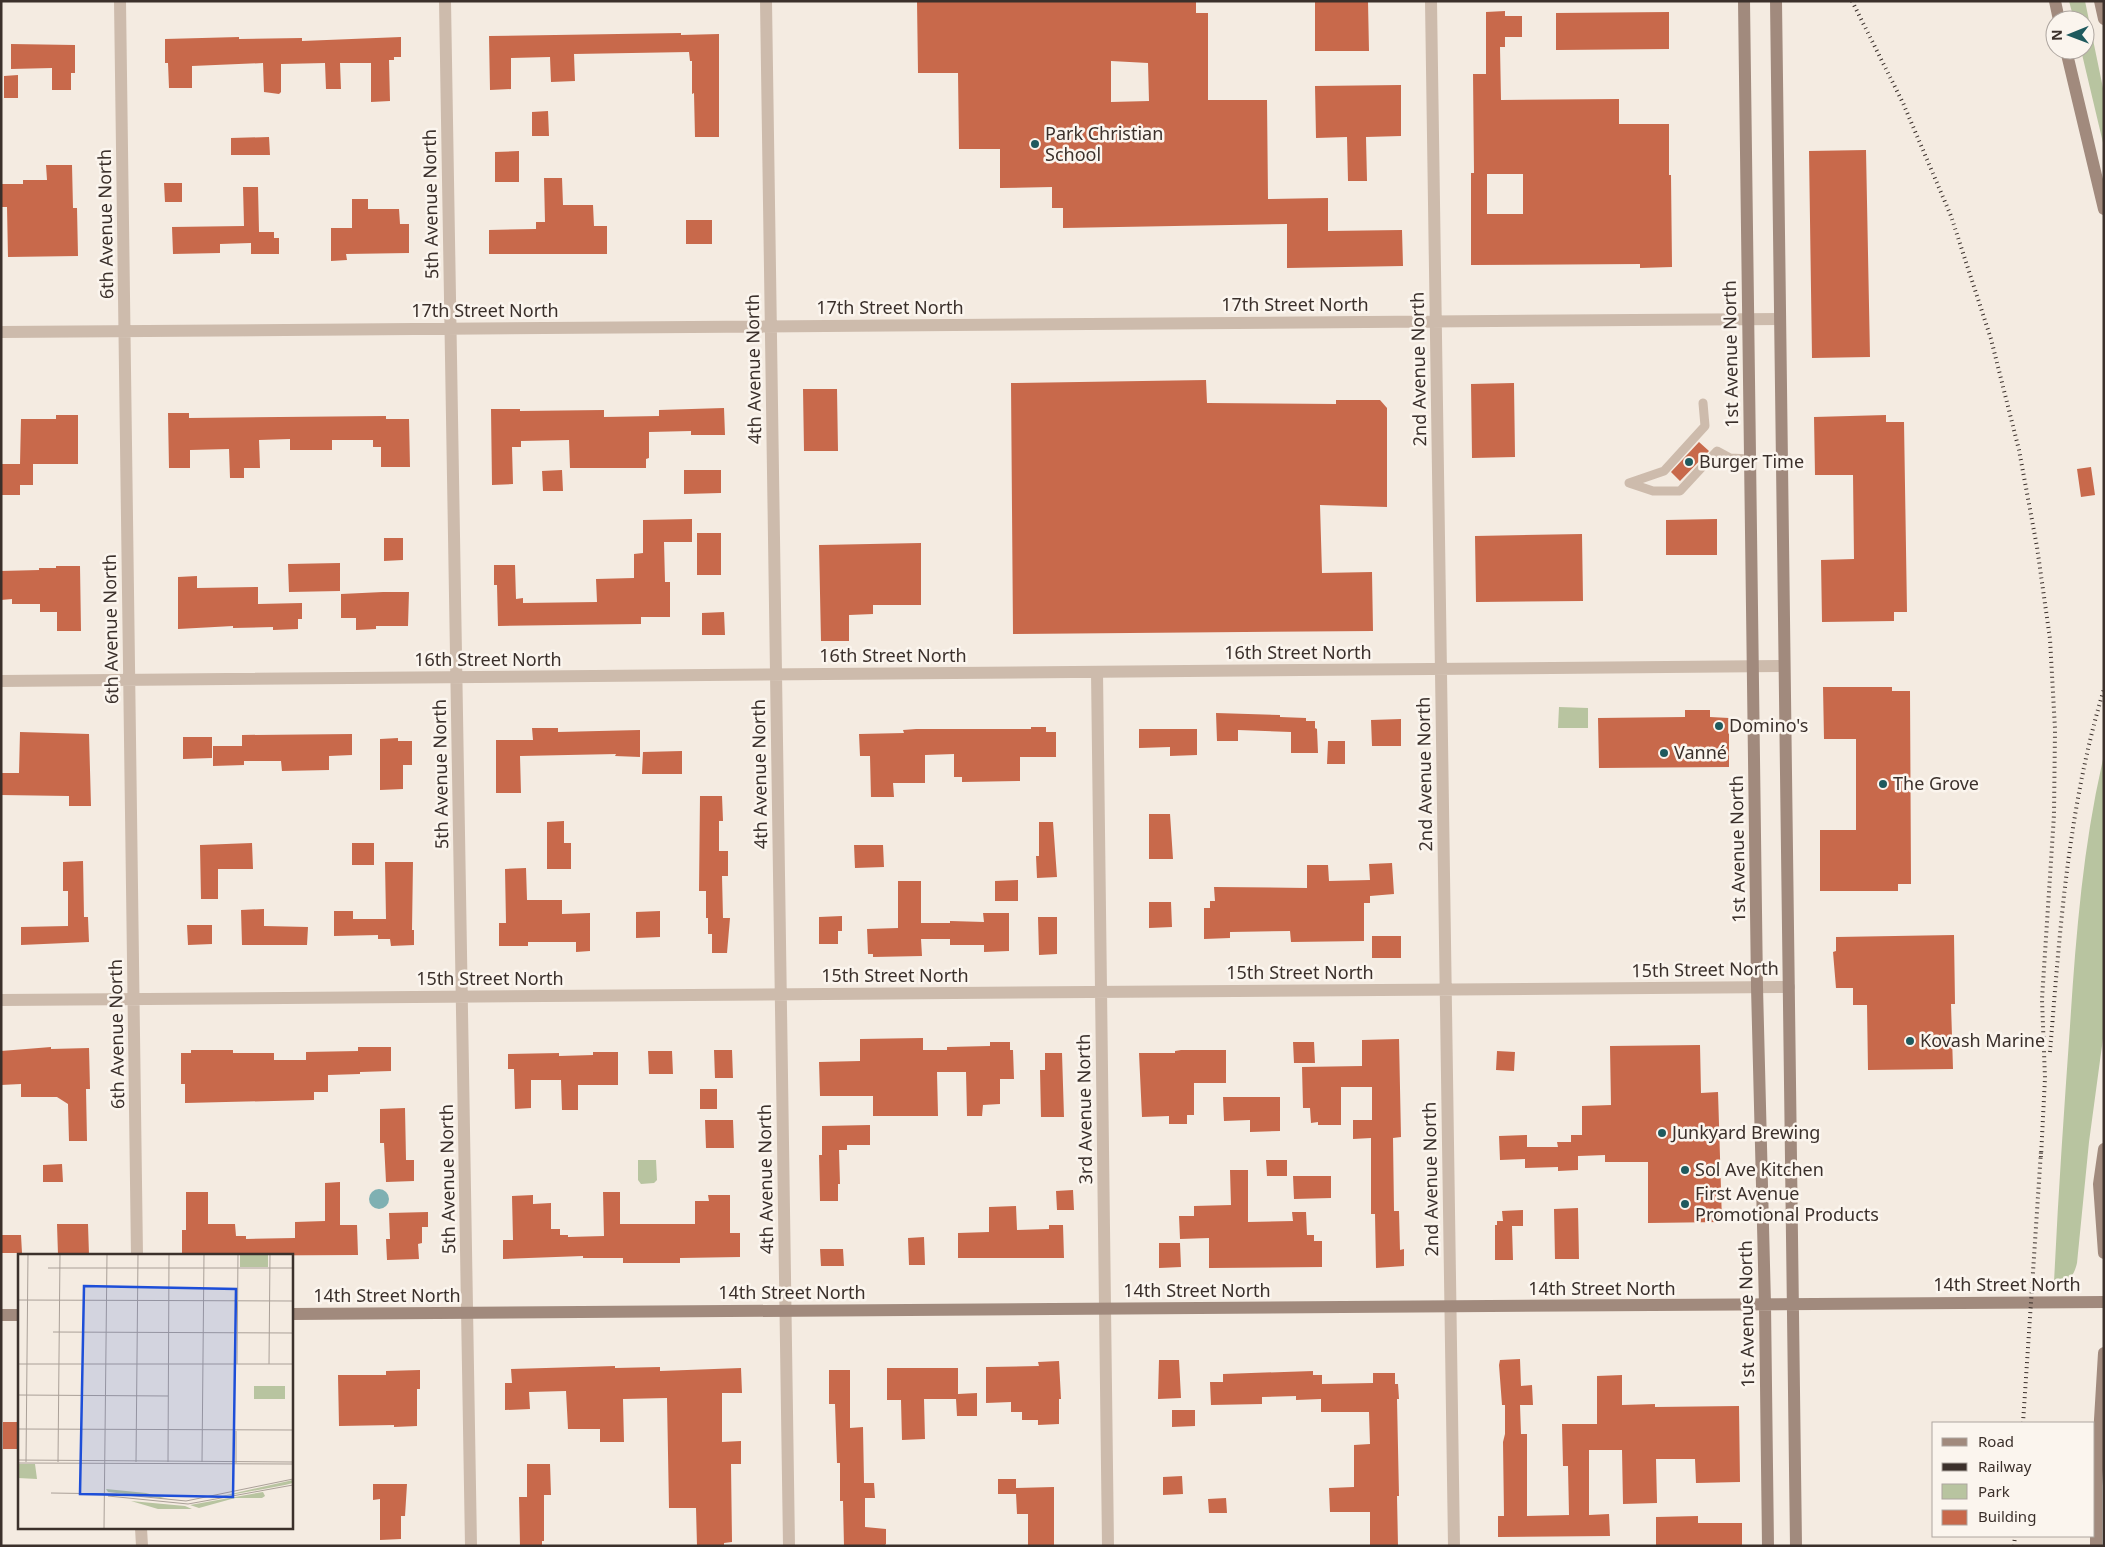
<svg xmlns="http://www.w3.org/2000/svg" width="2105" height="1547" font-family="'Noto Sans',sans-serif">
<rect width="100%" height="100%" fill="#f4ebe1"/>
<!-- green -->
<path fill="#b8c4a0" d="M2069,1H2085L2104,93V147L2081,50H2085V20H2074Z
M1559,707L1588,708V728H1558Z
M2104,755V1031L2089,1142L2077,1263C2074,1276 2069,1282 2054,1283C2058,1197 2064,1111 2070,1026C2076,935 2083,844 2104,755Z
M638,1160H656L657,1180L654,1183L641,1184L638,1180Z"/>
<!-- water -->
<path fill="#7fb0b2" d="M369 1199a10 10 0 1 1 20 0a10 10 0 1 1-20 0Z"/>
<!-- building -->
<path fill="#c8694b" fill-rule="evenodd" d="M917,1H1196V13H1208V100H1267L1268,199L1328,198V231L1402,230L1403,266L1287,268V224L1063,228V208H1052V187L1000,188V149H959L958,73H918ZM1111,61L1148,63L1149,101L1111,102Z
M1315,1H1368L1369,51H1315Z
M1505,11V16H1522V37H1505V47H1500L1501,100L1619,99V124H1669V175H1671L1672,267L1640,268V264L1471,265V173H1474L1473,74H1486V12ZM1487,174H1523V214H1487Z
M1669,12V49L1556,50V13Z
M681,33V35L719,34V137H695L694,93L692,94V61H690L689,52L574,54L575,81L551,82L550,57L511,58V89L490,90L489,36Z
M239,37V39L302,38V41L401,37V57H394V60H389L390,101L371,102V63H340L341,89H326L325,63L281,64V92L279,94L264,92L263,63L192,66V88H169L168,63H165V39Z
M11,44L75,45V73H71V90H52V68L11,69Z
M18,75V98H4V76Z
M1401,85V136L1366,137L1367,181H1348L1347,137L1316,138L1315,86Z
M548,111L549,136H532V112Z
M269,137L270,155H231V138Z
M1866,150L1870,357L1812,358L1809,151Z
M519,151V182H495V152Z
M46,165H72L73,208H77L78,256L8,257L7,207H1V184H23V180H47Z
M544,178H562L563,205H593L594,226H607V254H489V230L536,229V222H545Z
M164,183H182V202H165Z
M243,187H258L259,232H274V238H279V254H251V243L220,244V253L173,254L172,227L244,226Z
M352,199H368V209H399L400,224H409V253L346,254L347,260L331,261V228H352Z
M686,220H712V244H686Z
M1206,380L1207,403L1336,404V400H1380L1387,408V507L1320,505L1322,573L1372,572L1373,631L1013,634L1011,383Z
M1514,383L1515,457L1472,458L1471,384Z
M803,389H837L838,451H804Z
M724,408L725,435H691V431L649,432V458L646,459V468H570L569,440L521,441V447H512L513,484L492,485L491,409H520V411L604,410V417L659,416V410Z
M168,413H189V418L386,416V419H409L410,467H381V447H373V440H332V450H290V439L259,440L260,468H244V478H230L229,449L190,450V468H169Z
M56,415H78V464H33V485H20V495H1V464H20L21,419H56Z
M1886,415V422H1904L1907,612H1894V621L1822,622L1821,560L1854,559L1853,475H1815L1814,417Z
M1699,442L1709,451L1680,481L1671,472Z
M2091,467L2095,495L2081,497L2077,469Z
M562,470L563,491H543L542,471Z
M684,470H721V493L684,494Z
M692,519V542H664L665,582H670V617H641V624L498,626L497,585H494V565H515L516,599L523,598V603L597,602L596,579L634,578V554L643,553V520Z
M1717,519V555H1666V520Z
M697,533H721V575H697Z
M1582,534L1583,601L1476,602L1475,536Z
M384,538H403V560L384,561Z
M921,543V605H873V614L849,615V641H821L819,545Z
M340,563V591L289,592L288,564Z
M56,566H80L81,631H57V612H40V604H12V599L1,600V571L39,570V568H56Z
M197,576V588L258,587V604L302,603V619H298V629L273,630V627L233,628V626L178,629V577Z
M383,592H409L408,626H376V629L356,630V618H341V594Z
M724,612L725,635H702V613Z
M1823,687H1892V691H1910L1911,884H1898V891H1820V830H1856V739H1824Z
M1685,710H1710V717L1729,718V767L1599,768L1598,718L1685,717Z
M1216,713L1280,715V717L1306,718V721H1315V728L1317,729L1318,753H1291V732L1238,730V741H1217Z
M1401,719V746H1372L1371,720Z
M1031,727H1046V732H1056V757H1020V781L962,782V777H954V754L925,755V783H893L894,797H871L870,756H860L859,734L904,733L903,730L916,729H1031Z
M532,728H558V732L640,730V757L615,756L616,754L520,756L521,793H496V740H533Z
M1139,729H1197V755L1170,756V747L1139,748Z
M20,732L89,734L91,806H69V796L1,795V773H19Z
M352,734V755L329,756V770L282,771L281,761H244V765L213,766V746H242V735Z
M183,737H212V758L183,759Z
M398,738V741H412V765H403V789L380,790V739Z
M1328,741H1345V764H1327Z
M682,751V774H642L643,752Z
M700,796H722L723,821H719V851H728V876H722L723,918H730L727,953H712V934H708V918H706V891H699Z
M1149,814H1170L1173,859H1149Z
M564,821V843H571V869H547V822Z
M1039,822H1053L1057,877L1037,878L1036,856H1039Z
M252,843L253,869H218V899H201L200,845Z
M352,843H374V865H352Z
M854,845H883L884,867L855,868Z
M83,861L84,917H88L89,942L21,945V927L68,926V891H63V862Z
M385,862H413L412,930H414V945L391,946L390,939H378V935L334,936V911H353V919H386Z
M1392,863L1394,894L1370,896V903H1364V941L1291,942L1290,931L1230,932V938L1204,939V908H1210V901H1215L1214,887L1307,888V865H1328L1329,881L1370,880L1369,864Z
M526,868L527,900H562V914L590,913V951L576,952V942H528V946H499V923H506L505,869Z
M1018,880V901H995V881Z
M898,881H921V923H950V921L984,922L983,913H1009V951L984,952V945H950V939H921L922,956L873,957V954H868L867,929L898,928Z
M1149,902H1171L1172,927L1149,928Z
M264,909V926L308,927L307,945H242L241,910Z
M660,911V937L636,938V912Z
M842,916V931H838V944H819V917Z
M1038,917H1057V954L1039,955Z
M187,925H212V944L188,945Z
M1954,935L1955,1004H1951L1953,1069L1868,1070L1867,1005H1853V988H1836L1833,952L1836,951V937Z
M1372,936H1401V958H1372Z
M923,1038V1050H947V1047L990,1046V1042H1010V1050H1013L1014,1079H1000V1104L983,1105L982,1116H967L966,1072H937L938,1116H873V1096H820L819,1062L860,1061V1039Z
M1399,1039L1401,1137L1393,1138L1394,1211H1399L1400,1250L1404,1249V1266L1376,1268L1375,1214H1371V1138L1353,1139V1120H1372V1087H1341V1125H1318V1122L1311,1123L1310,1108H1303L1302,1067L1362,1066V1040Z
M1293,1042H1314L1315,1063H1294Z
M1700,1045L1701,1093L1718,1092L1722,1222L1648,1223V1162H1605V1155L1578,1156V1170L1558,1171V1167L1525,1168V1159L1500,1160L1499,1136L1527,1135V1147H1558L1557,1142H1571V1135H1582V1106L1611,1105L1610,1046Z
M51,1047V1049L89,1048L90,1089H86L87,1141H69L68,1104L57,1097H21V1084L1,1085V1051Z
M358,1047H391V1071L360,1072V1074L328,1075V1092H314V1100L185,1103V1084H181V1053H191V1050H233V1053H274V1060H306V1052L358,1051Z
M714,1050H732L733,1078H715Z
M1181,1050H1226V1083H1194V1115H1187V1124H1169V1116L1142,1117L1139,1053H1175V1051Z
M648,1051H672L673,1074H649Z
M1497,1051L1515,1052L1514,1071L1496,1070Z
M593,1052H618V1085H578V1110H562L561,1080H531V1108L515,1109L514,1069H508V1054L559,1053V1056L593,1055Z
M1045,1053H1062L1064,1117H1041L1040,1070H1045Z
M700,1089H717V1109H700Z
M1223,1097H1280V1131L1250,1132V1120L1224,1121Z
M405,1108L406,1160H414V1181L386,1182L384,1143H380V1109Z
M705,1120H733L734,1148H706Z
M870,1125V1145H847V1150H839L840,1184H838V1201H820L819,1155H822V1126Z
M1266,1160H1287V1176H1267Z
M62,1164L63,1182H43V1165Z
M1230,1170H1248V1222L1293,1221L1292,1212H1306L1307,1235H1314V1241H1322V1267L1209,1268V1238L1180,1239L1179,1216H1194V1206L1231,1205Z
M1293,1176H1331V1198L1294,1199Z
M340,1182V1225H357L358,1255L182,1256V1230H186V1192H208V1224H235L236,1236H246V1239L295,1238V1222L325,1221V1183Z
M1073,1190L1074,1210H1057L1056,1191Z
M603,1192H620V1224H695V1201H709L708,1195H730V1233H740V1257L680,1258V1263H623V1258H583V1256L503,1259V1240H513L512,1196L533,1195V1204L551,1203V1229H560V1235H568V1237L604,1236Z
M1016,1206L1017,1230L1049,1229V1225H1063L1064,1258H958V1233L989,1232V1207Z
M1578,1208L1579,1259H1555L1554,1209Z
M1523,1210V1226H1512L1513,1260H1495V1225H1497V1221H1503L1502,1211Z
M428,1212V1227H422V1243L418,1244L419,1259L387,1260L386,1239H390L389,1213Z
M57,1224H88L89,1255H58Z
M1,1235H21L22,1253H1Z
M924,1237L925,1265H909L908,1238Z
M1159,1243H1180L1181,1267L1159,1268Z
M820,1249H843L844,1266H821Z
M1520,1359L1521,1386L1532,1385L1533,1405H1520L1521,1434H1527V1516L1569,1515L1568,1466H1563L1562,1424H1597V1376L1622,1375V1405L1655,1404V1407L1739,1406L1740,1482L1696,1483L1695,1459H1656L1657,1503L1623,1504L1622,1450H1589V1515L1609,1514L1610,1536L1498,1537V1516H1504L1503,1442L1505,1434V1405H1502L1499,1365L1500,1360Z
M1159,1360H1179L1181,1398L1158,1399Z
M1059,1361L1061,1399H1059V1424L1038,1425V1420H1022V1412H1011V1402L986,1403V1367L1039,1366L1038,1362Z
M615,1366V1368L660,1367V1371L741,1368L742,1393H722V1442L741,1441V1464H731L732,1542L724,1543V1546H697L696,1508H669L667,1398L623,1399L624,1442H600V1429H568L566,1391L529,1392L530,1409L505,1410V1383H512L511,1369Z
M887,1368H958V1394L977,1393V1416H957L956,1399H924L925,1439L902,1440L901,1400H887Z
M420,1370V1389H417V1426L394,1427V1425L339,1426L338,1375H386V1371Z
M829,1370H850V1428L863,1427L864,1483H874L875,1498H865V1527L886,1529V1544L884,1546H844L843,1501H840V1463H837L835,1404H829Z
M1313,1371V1375H1322V1384L1373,1383V1373H1395V1384H1398L1399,1399H1397L1399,1496H1397L1398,1546H1370V1512H1330L1329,1488L1354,1487V1445L1370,1444L1369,1412H1321V1399L1296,1400V1396L1262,1397V1404L1211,1405L1210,1382H1223V1374Z
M1172,1410H1195V1426L1172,1427Z
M3,1422H19V1449H3Z
M527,1464H550L551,1495H544V1541H542V1546H520L519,1497H527Z
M1182,1476L1183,1494L1163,1495V1477Z
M998,1479H1016V1488L1054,1487V1546H1028V1514H1017L1016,1494H998Z
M373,1484H407L405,1516H401V1539L380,1540V1499L373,1500Z
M1226,1498L1227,1513H1209L1208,1499Z
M1698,1516V1523H1742V1546H1656V1517Z"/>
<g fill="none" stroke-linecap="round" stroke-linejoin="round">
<!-- lane -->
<path stroke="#cdbbac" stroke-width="9" d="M1629,483L1653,491H1680L1717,451L1730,458L1750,459
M1629,483L1664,471L1705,426L1703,403"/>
<!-- street -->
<path stroke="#cdbbac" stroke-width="12" d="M120,1L137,1256
M445,1L471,1546
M766,1L789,1546
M1431,1L1454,1546
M1,332L1780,319
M1097,672L1108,1546
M1,681L1784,666
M1,1000L1789,987
M141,1528L142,1546"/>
<!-- secondary -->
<path stroke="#a18a7d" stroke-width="12" d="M1744,1L1757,987L1765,1305L1768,1546
M1776,1L1796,1546
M2055,1L2059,20
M2100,1L2104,19
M2066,50L2104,209
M2104,1149L2099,1184L2104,1253
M291,1314L2104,1302
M1,1315H19
M2096,1546V1486L2104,1353"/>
<!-- rail -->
<path stroke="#3b302b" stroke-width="4" stroke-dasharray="1 4" stroke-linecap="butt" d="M1852,1L1903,103L1951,216L1991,339L2019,450L2037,547L2050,639L2055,729L2054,815L2042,999L2045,1078L2041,1157
M2050,1052C2060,929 2068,807 2104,689
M2023,1423L2041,1151
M2014,1546L2015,1536"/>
</g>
<!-- markers -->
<g fill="#1f5a5e" stroke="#fbf5ee" stroke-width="2">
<circle cx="1035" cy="144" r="5"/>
<circle cx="1689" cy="462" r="5"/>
<circle cx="1719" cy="726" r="5"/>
<circle cx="1664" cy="753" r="5"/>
<circle cx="1883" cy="784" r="5"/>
<circle cx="1910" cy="1041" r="5"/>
<circle cx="1662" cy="1133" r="5"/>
<circle cx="1685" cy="1170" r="5"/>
<circle cx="1685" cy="1204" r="5"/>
</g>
<g text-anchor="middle" stroke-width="5" stroke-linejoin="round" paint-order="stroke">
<!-- poi labels -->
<g font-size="18" fill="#3b302b" stroke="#fbf5ee" text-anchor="start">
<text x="1045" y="140">Park Christian<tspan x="1045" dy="21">School</tspan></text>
<text x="1699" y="468">Burger Time</text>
<text x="1729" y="732">Domino's</text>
<text x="1674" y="759">Vanné</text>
<text x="1893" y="790">The Grove</text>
<text x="1920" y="1047">Kovash Marine</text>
<text x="1672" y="1139">Junkyard Brewing</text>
<text x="1695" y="1176">Sol Ave Kitchen</text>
<text x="1695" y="1200">First Avenue<tspan x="1695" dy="21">Promotional Products</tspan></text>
</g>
<!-- street labels -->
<g font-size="18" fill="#3b302b" stroke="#fbf5ee">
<text transform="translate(431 204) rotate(-91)" y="6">5th Avenue North</text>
<text transform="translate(106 224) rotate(-91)" y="6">6th Avenue North</text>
<text x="1295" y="311">17th Street North</text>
<text x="890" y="314">17th Street North</text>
<text x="485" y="317">17th Street North</text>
<text transform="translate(1731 354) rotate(-91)" y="6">1st Avenue North</text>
<text transform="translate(754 369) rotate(-91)" y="6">4th Avenue North</text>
<text transform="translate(1419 369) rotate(-91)" y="6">2nd Avenue North</text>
<text transform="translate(111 629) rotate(-91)" y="6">6th Avenue North</text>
<text x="1298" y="659">16th Street North</text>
<text x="893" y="662">16th Street North</text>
<text x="488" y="666">16th Street North</text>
<text transform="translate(441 774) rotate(-91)" y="6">5th Avenue North</text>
<text transform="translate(760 774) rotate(-91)" y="6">4th Avenue North</text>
<text transform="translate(1425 774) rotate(-91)" y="6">2nd Avenue North</text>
<text transform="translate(1738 849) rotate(-91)" y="6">1st Avenue North</text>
<text transform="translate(1705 970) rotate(-1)" y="6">15th Street North</text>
<text x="1300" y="979">15th Street North</text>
<text x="895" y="982">15th Street North</text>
<text x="490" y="985">15th Street North</text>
<text transform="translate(117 1034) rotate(-91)" y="6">6th Avenue North</text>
<text transform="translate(1085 1109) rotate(-91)" y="6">3rd Avenue North</text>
<text transform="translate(448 1179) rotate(-91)" y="6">5th Avenue North</text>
<text transform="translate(766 1179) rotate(-91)" y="6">4th Avenue North</text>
<text transform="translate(1431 1179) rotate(-91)" y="6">2nd Avenue North</text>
<text x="2007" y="1291">14th Street North</text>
<text x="1602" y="1295">14th Street North</text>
<text x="1197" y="1297">14th Street North</text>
<text x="792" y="1299">14th Street North</text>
<text x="387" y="1302">14th Street North</text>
<text transform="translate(1747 1314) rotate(-91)" y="6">1st Avenue North</text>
</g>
</g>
<!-- overview -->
<g transform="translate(18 1254)">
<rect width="275" height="275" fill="#f4ebe1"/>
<path d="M222,0H250V13H222ZM236,132H267V145H236ZM0,210H17L19,225L0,224ZM275,226V229L267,231L191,245ZM88,235L128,239L150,245L90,238ZM245,238L247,242L244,244H217L181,254L172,251ZM113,247L167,252L174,255H140Z" fill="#b8c4a0"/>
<path fill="none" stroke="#aaa098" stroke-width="1" d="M30,14H275M0,46L275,47M35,78L275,79M0,110H275M219,110L220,0M251,110L252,0M0,141L150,142M0,175L275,176M0,206L275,208M8,208L10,0M40,208L42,0M118,208L120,0M150,208L151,0M184,208L186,0M0,209L275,210M218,209V177M33,239L98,240L168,247L275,225M90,242L170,250L275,231M86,275L89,0"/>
<path fill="#1d4ed8" fill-opacity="0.15" stroke="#1d4ed8" stroke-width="2.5" d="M66,32L218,35L215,243L62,240Z"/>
<rect width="275" height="275" fill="none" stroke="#3b302b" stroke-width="2.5"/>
</g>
<!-- border -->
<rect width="2105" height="1547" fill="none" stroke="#3b302b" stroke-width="5"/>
<!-- legend -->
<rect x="1932" y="1422" width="162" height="115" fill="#fbf5ee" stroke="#aea6a0"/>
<rect x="1942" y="1438" width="25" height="8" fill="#a18a7d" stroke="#aea6a0"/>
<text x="1978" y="1447" font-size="15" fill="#3b302b">Road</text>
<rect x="1942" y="1463" width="25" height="8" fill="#3b302b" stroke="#aea6a0"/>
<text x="1978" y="1472" font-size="15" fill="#3b302b">Railway</text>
<rect x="1942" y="1484" width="25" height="15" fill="#b8c4a0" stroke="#aea6a0"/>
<text x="1978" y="1497" font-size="15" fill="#3b302b">Park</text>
<rect x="1942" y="1510" width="25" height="15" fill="#c8694b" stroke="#aea6a0"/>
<text x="1978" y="1522" font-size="15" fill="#3b302b">Building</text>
<!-- north arrow -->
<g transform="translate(2070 35) rotate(269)"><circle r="24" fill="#fbf5ee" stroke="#aea6a0"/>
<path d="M0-4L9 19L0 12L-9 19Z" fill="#1f5a5e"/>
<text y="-8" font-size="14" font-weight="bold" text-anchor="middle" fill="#3b302b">N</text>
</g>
</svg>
